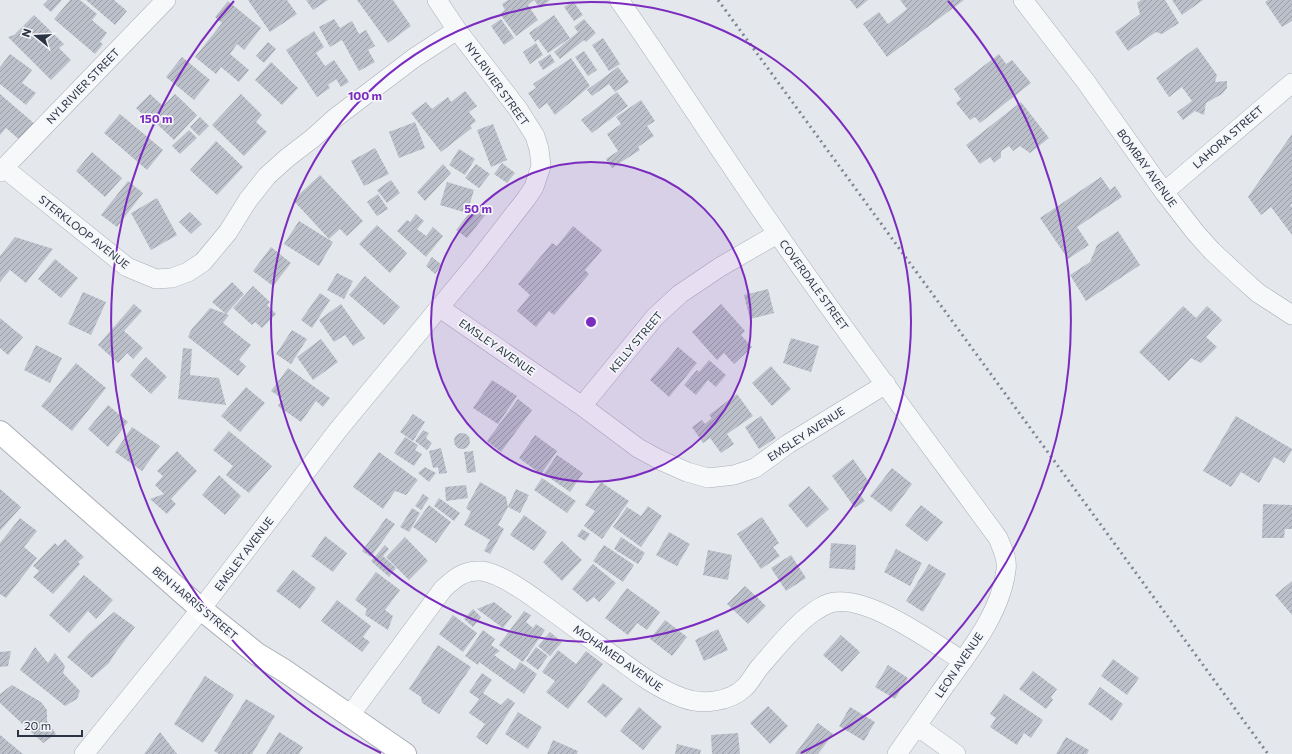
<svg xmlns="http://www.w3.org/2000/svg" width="1292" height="754" font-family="Commissioner,sans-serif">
<defs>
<pattern id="building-hatch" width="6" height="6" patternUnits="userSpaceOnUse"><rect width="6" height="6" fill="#bbc0ca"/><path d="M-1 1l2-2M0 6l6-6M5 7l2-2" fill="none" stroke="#989da6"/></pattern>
</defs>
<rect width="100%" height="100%" fill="#e4e7ec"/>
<!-- building -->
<path fill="url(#building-hatch)" d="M48,0H62L51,12L43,5Z
M70,0H80L97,14L92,20L107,33L100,42L103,44L95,54L54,19Z
M86,0H114L127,11L115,25Z
M248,0H287L297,14L270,32Z
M306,0H328L313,10Z
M357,0H393L411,26L388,43Z
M508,0H550L540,8L534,0L528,5L538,20L516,36L500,14L505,10L502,4Z
M850,0H868L857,9Z
M900,0H964L887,57L863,24L879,12L888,24L907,9Z
M1141,0H1165L1179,23L1162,34L1156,32L1128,51L1115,32L1140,14L1137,3Z
M1172,0H1203L1182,15Z
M1268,0H1292V21L1282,27L1265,2Z
M228,1L261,28L244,50L237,44L230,54L249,70L239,82L221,67L216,74L195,57L222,23L215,17Z
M573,1L583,15L574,21L564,7Z
M34,15L64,44L59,48L71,60L51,80L8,37L14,35Z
M554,15L570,38L548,53L538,39L535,42L529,33Z
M334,19L340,28L352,21L359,34L366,30L375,46L368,50L375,62L359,71L342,40L330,47L319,27Z
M501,19L514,38L504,45L491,26Z
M584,19L596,33L586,42L584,40L560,59L554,52L578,32L574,27Z
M314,31L324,47L316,53L325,66L334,60L349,82L341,87L336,79L328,85L330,88L317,97L286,50Z
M603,38L620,64L609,71L592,45Z
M268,42L276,49L264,63L256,56Z
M536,43L543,55L530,64L523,52Z
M1197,47L1217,75L1215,82L1227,81V88L1222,94L1206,103L1204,115L1195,111L1183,120L1177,112L1192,101L1182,87L1169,97L1156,78Z
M584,51L597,70L588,76L575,57Z
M10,54L32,70L22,83L36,93L26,105L0,84V67Z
M550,54L555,62L543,70L538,62Z
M999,54L1006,64L1012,60L1031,83L980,123L975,117L970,120L956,103L961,99L954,89Z
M182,57L210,80L194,100L166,77Z
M571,58L590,86L555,115L547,103L539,109L528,93L536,88L533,84Z
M271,62L298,88L282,105L255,80Z
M618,67L629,82L615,92L609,84L592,96L587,90Z
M465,91L477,106L469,112L476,121L470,126L472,128L441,152L411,113L426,102L432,109L448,97L451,102Z
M617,92L628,106L592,133L581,120Z
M0,94L36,125L22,142L6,128L0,135Z
M150,94L163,106L175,94L197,115L174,140L157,124L155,126L136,108Z
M241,94L262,115L256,122L267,132L244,156L212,125Z
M641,100L655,121L647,126L654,136L638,147L640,150L612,168L606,159L618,151L607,134L621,124L616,117Z
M1021,102L1049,138L1030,153L1020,146L1013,151L1009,146L1001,151V157L994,163L990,157L980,164L966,145Z
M120,114L163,150L147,170L104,133Z
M200,117L209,126L199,136L190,127Z
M415,122L425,148L399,158L389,132Z
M493,124L507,160L491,167L477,130Z
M189,130L197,138L180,154L172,146Z
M1292,134V204L1290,205L1292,207V235L1271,207L1261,215L1248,197Z
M216,141L243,167L217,195L190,170Z
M375,148L389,174L364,186L351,161Z
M459,149L475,159L465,175L449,165Z
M92,152L122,178L105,197L76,171Z
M502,163L515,173L507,183L494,174Z
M443,164L451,173L425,201L417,192Z
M476,164L490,174L479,188L465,178Z
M320,175L363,221L347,236L340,229L329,239L293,200Z
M1101,177L1110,190L1115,186L1122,197L1077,227L1089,245L1068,259L1040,218Z
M391,180L400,193L387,203L377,190Z
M128,181L143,193L117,227L101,215Z
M447,182L474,190L467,213L440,205Z
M378,194L388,209L377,216L367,202Z
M157,198L177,235L151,250L131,213Z
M476,205L486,214L467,238L456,230Z
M190,212L202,224L191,234L179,222Z
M416,214L424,221L417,229L426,236L433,227L443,236L426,257L397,231L407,220L410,222Z
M299,221L333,242L319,266L284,244Z
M377,225L407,253L390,273L359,244Z
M573,226L602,250L585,270L589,274L554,315L549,311L536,327L517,311L530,295L518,284L552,243L557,246Z
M1118,231L1140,265L1086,301L1070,275L1090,262L1097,245Z
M15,237L53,249L26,283L10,270L0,282V256Z
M271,247L291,263L273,286L253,271Z
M432,257L442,265L435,274L426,266Z
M55,259L78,278L61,298L38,279Z
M337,273L353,281L344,299L327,290Z
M365,276L400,307L384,325L349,295Z
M232,282L244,294L226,314L212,302Z
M253,286L270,302L267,305L276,314L262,328L255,322L252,325L233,308Z
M768,289L774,313L750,319L744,295Z
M83,292L106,302L91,335L68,324Z
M320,293L330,300L312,328L301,320Z
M134,304L142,311L124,331L143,348L133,359L127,353L118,363L98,345Z
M341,304L365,338L353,346L345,335L334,342L319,320Z
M721,304L745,331L741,335L752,347L734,364L724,353L717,360L692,332Z
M1183,306L1196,318L1207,306L1222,320L1206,337L1217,347L1201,363L1191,358L1169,381L1139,352Z
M210,308L229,315L223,323L251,345L239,360L246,366L238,376L188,337L191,330Z
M0,318L23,337L8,355L0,348Z
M292,330L307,339L291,364L276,354Z
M791,338L819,346L811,372L783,363Z
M321,339L338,362L313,380L297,357Z
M36,345L62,358L50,383L24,370Z
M678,347L697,363L669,397L650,380Z
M183,348L192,349L190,375L219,378L226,405L178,399Z
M146,357L167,377L151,394L130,375Z
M709,360L726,375L716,387L708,380L696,395L684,385L697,370L699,372Z
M76,363L106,388L72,431L41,406Z
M771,366L791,389L772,406L752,383Z
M288,368L330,398L323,407L316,401L301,422L278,406L283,399L271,391Z
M492,380L517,396L498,424L473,408Z
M246,387L265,403L240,432L221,416Z
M737,394L753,416L727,434L734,444L721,453L710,438L703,443L692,427L702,420L705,424L712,418L709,415Z
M518,399L532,410L501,452L487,441Z
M108,405L128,422L108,447L88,429Z
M413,414L425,422L413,441L400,432Z
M761,416L776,438L759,449L745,427Z
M1236,416L1292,449V450L1284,463L1274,457L1259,483L1241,472L1231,487L1203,471Z
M132,427L160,446L142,471L115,452Z
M423,430L429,433L426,438L432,443L427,450L415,441Z
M229,431L272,466L249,493L226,475L233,466L213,450Z
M454 441a8 8 0 1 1 16 0a8 8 0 1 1-16 0Z
M535,435L557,451L541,474L519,458Z
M405,437L418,445L415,450L422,454L414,466L394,453Z
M441,448L447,473L439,474L438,467L433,468L429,451Z
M177,451L197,471L171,499L176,504L167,514L150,499L164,494L155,485L163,476L157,471Z
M473,451L476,472L467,473L464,452Z
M379,452L418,480L406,495L395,491L383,509L353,487Z
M557,455L583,473L570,492L544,474Z
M853,459L870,483L858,492L865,501L855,508L832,476Z
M425,467L436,473L429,482L418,473Z
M892,468L912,484L891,512L870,496Z
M219,475L241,496L225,515L202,495Z
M542,478L576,501L567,513L534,490Z
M480,482L506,497L508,507L498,525L504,529L490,554L484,551L490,540L464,525L471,512L466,508Z
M601,482L629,501L602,539L584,526L595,511L585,505Z
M466,485L468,498L446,501L445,487Z
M809,486L829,509L807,528L788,505Z
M0,489L21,507L0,531Z
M516,489L529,495L520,513L508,507Z
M423,494L429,498L421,510L415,506Z
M439,498L460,513L454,521L434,506Z
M1263,504L1292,505V529H1285L1284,538H1262Z
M429,505L451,522L436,543L413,527Z
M921,505L943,522L927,542L905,525Z
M648,506L662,516L641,547L613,527L627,507L641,516Z
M412,508L420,513L409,532L400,527Z
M524,515L547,532L534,551L510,535Z
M762,517L779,543L773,547L780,556L761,569L737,534Z
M20,518L37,531L24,547L37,558L6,598L0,594V543Z
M386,518L395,524L371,557L362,551Z
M582,529L590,534L585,541L577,536Z
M669,532L690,544L677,566L656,555Z
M325,536L347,553L333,572L311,556Z
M405,537L428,561L409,580L386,557Z
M621,537L645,553L638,564L614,549Z
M65,539L84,557L78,562L80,564L53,594L33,577L39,571L33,566L55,543L58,546Z
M562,541L582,560L562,581L543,562Z
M831,543L856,545L855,570L829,568Z
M385,545L389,549L383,556L396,568L389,577L371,561Z
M604,545L634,565L623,582L593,561Z
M896,549L922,563L910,586L884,572Z
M708,550L732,555L728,580L703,575Z
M791,555L806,578L786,591L771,568Z
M593,564L616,583L599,602L594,597L587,602L572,589Z
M929,564L946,574L923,612L906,601Z
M293,570L316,588L300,609L276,591Z
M376,572L400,590L385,610L393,616L388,630L365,615L367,609L355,600Z
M84,575L113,600L96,619L88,611L69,633L49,615Z
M1292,581V615L1275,595Z
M745,586L766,606L748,624L727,604Z
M627,588L660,612L647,630L637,623L628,635L605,618Z
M337,600L371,626L363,637L370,642L362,652L321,621Z
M494,602L512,616L503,628L477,609Z
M473,609L481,617L473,627L464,619Z
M524,611L531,615L526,622L533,628L536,624L545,630L523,662L499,645Z
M114,612L135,627L116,652L109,663L92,678L67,657L87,635Z
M453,615L477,633L463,652L439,634Z
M665,620L687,637L672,656L650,639Z
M718,629L728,650L704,661L695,640Z
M483,630L495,639L491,645L500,651L494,655L515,670L520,662L537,674L524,694L479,662L478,665L465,656Z
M550,632L562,642L550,656L538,646Z
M841,635L860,652L842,672L823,655Z
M438,645L471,667L439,714L422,703L421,697L409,689Z
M35,647L48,663L55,653L65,666L63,673L80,691L77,699L65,706L20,670Z
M536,647L548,656L538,670L526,661Z
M558,650L576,664L586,651L603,664L568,709L546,692L555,681L542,672Z
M11,651L8,666L0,667V652Z
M1113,659L1139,678L1127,695L1101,676Z
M888,665L908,678L895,699L875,687Z
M1033,671L1057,689L1051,697L1053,700L1046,709L1019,689Z
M482,673L492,680L483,693L501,705L508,698L515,703L487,745L476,737L485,724L469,713L479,699L469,692Z
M205,676L234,695L203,743L174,724Z
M603,683L623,699L606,718L587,702Z
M12,685L41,702L47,710V721L56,734L43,743L0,703V694Z
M1100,687L1123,704L1112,721L1088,704Z
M1004,694L1043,720L1031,738L1024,733L1017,745L990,727L996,718L990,714Z
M246,699L275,716L252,754H219L214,751Z
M768,706L788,726L770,744L750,723Z
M639,707L662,727L643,750L620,731Z
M850,707L875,722L864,741L839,726Z
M518,712L542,727L528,749L505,734Z
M818,723L833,734L818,754H795Z
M160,732L177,754H144Z
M279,732L303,747L299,754H266Z
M738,733L740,754H712L711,735Z
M0,735L23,754H0Z
M1066,737L1089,750L1087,754H1056Z
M553,740L578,751L577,754H547Z
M677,744L701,750L700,754H675Z"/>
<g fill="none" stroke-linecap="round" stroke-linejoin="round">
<!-- street casing -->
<g stroke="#a9aeb7" stroke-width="20">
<path id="street" d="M619,0C673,77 723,156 777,233C848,336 924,437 998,538C1002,548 1008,559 1006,570C1001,612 970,651 946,684C930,707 913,731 897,754
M1023,0L1086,82L1164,192L1195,232L1212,251L1239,276L1258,293L1292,315
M4,168L127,267L156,279L172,278L188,272L203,262L228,232L248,200L267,176L287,158L313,138L335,118L414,58L457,30
M0,172L166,0
M1164,192L1292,83
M440,308L582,406L638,448L660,460L687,472L708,478L734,475L755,468L788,444L886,384
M582,406L655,317L680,294L720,267L777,234
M350,715L443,589C455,578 464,570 481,571C500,573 526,592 541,603C566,621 591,640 617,658C637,673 658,689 683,698C702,705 729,702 744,688C750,683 754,674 759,668C775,650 789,631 808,616C816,610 825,603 835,602C871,597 932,642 963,661
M917,726L956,754
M84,754L201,609L338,430L477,262L526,199L534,187L541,166L539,149L535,136L518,109L457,30L437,0"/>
</g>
<!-- secondary casing -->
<g stroke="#a9aeb7" stroke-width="24">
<path id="secondary" d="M0,432L201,609L257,654L285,671L405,754"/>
</g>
<!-- street -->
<use href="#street" stroke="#f7f8fa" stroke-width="19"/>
<!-- secondary -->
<use href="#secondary" stroke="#fff" stroke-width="22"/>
<!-- rail -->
<path stroke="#7d8696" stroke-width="3" stroke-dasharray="2 4" stroke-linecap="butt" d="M718,0L1268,754"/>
</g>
<!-- distance rings -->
<circle cx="591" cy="322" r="160" fill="#7b2cbf" fill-opacity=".12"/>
<g fill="none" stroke="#7b2cbf" stroke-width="2">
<circle cx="591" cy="322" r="160"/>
<circle cx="591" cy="322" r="320"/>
<path d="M381 753A480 480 0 0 1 234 1M948 1A480 480 0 0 1 801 753"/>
</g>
<g text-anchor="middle" stroke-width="3.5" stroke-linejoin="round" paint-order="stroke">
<!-- street labels -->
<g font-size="11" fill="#2b3445" stroke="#f4f6f9">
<text transform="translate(497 84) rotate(54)" y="4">NYLRIVIER STREET</text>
<text transform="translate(83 86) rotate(-46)" y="4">NYLRIVIER STREET</text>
<text transform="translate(1228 137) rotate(-41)" y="4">LAHORA STREET</text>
<text transform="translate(1147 168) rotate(54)" y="4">BOMBAY AVENUE</text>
<text transform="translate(84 232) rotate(38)" y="4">STERKLOOP AVENUE</text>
<text transform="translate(814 285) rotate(54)" y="4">COVERDALE STREET</text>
<text transform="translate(636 342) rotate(-50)" y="4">KELLY STREET</text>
<text transform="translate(497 347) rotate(35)" y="4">EMSLEY AVENUE</text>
<text transform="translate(806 434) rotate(-33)" y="4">EMSLEY AVENUE</text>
<text transform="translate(244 554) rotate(-53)" y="4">EMSLEY AVENUE</text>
<text transform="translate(195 603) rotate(40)" y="4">BEN HARRIS STREET</text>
<text transform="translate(618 658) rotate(35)" y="4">MOHAMED AVENUE</text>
<text transform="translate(959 665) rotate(-56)" y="4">LEON AVENUE</text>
</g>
</g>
<circle cx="591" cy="322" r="6" fill="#7b2cbf" stroke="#f4f6f9" stroke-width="2"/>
<g font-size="12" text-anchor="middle" font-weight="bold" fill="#7b2cbf" stroke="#f4f6f9" stroke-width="3.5" stroke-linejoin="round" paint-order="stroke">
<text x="365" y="100">100 m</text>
<text x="156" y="123">150 m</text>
<text x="478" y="213">50 m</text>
</g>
<!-- north arrow -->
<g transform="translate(36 36) rotate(288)" stroke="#f4f6f9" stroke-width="3" paint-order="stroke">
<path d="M0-3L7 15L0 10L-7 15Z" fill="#2b3445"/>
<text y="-6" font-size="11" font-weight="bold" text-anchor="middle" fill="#2b3445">N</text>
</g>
<!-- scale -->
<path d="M18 730v6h64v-6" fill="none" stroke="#2b3445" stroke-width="2"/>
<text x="24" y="730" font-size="12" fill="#2b3445" stroke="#f4f6f9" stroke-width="3" paint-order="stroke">20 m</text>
</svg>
